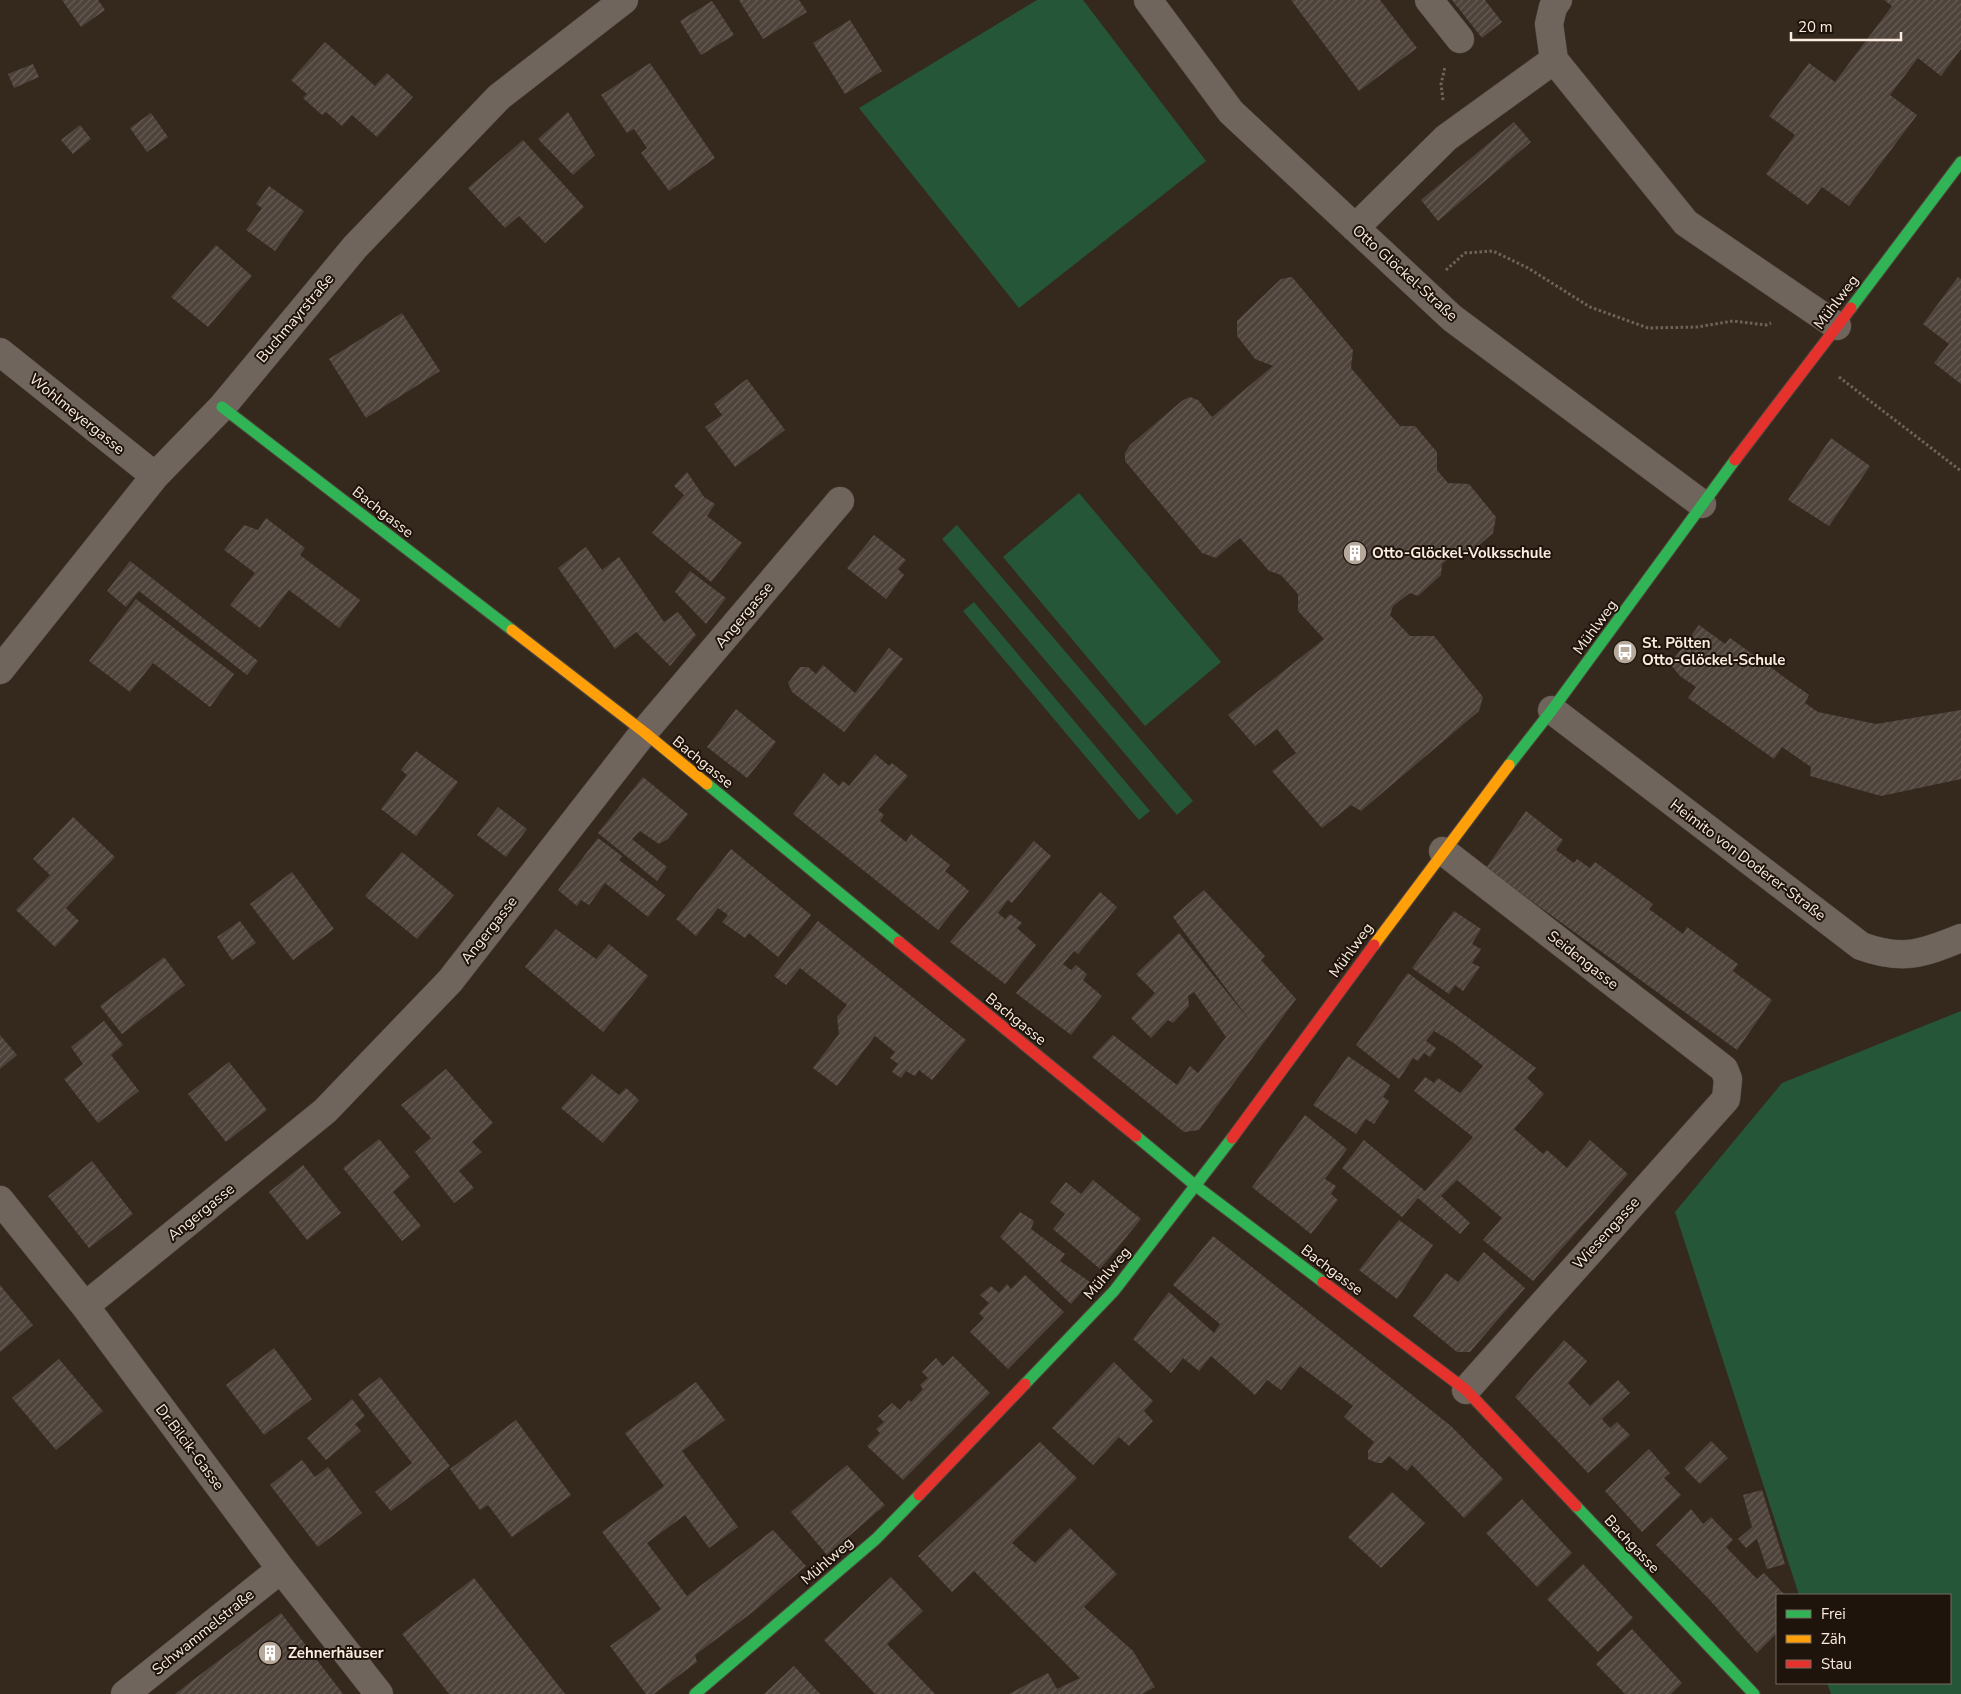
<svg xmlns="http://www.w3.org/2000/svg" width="1961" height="1694" font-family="'Nunito Sans',sans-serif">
<defs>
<pattern id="building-hatch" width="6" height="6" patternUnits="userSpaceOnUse" patternTransform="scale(1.25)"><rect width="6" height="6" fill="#4e433b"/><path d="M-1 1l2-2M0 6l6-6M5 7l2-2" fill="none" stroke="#685e57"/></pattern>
</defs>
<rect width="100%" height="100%" fill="#35291e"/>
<!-- green -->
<path fill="#255638" d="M1037,0H1083L1206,161L1019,308L859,108Z
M1079,493L1221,662L1145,726L1003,557Z
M957,525L1193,801L1177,815L942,539Z
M974,602L1150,811L1139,820L963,611Z
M1961,1011V1694H1831L1827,1683H1950V1595H1799L1675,1212L1782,1083Z"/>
<!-- building -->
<path fill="url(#building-hatch)" d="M62,0H98L105,10L81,27Z
M739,0H799L807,12L763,39Z
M1291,0H1380L1417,48L1359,91Z
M1452,0H1485L1502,22L1482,38Z
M1884,0H1961V49L1941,76L1918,58L1890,95L1917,115L1849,206L1822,187L1808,205L1766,174L1795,135L1769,116L1809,63L1835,82L1892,6Z
M712,1L734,35L701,55L680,21Z
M850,20L882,71L845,94L813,43Z
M325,42L375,86L387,73L413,97L377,137L352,115L342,126L326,112L322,115L303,98L307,94L291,80Z
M650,63L715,158L669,191L641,153L647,148L634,129L627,133L601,95Z
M33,64L39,77L14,88L8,74Z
M568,112L595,155L573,175L538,139Z
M151,113L168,137L147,152L130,128Z
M1514,122L1531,142L1438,221L1421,200Z
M80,125L91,139L73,154L61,140Z
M523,140L584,207L545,243L519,216L505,228L468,188Z
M269,186L304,211L275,251L246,230L262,208L256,204Z
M216,245L252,276L208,327L171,297Z
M1292,277L1353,350L1351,368L1400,426H1415L1437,452V470L1448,483L1469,484L1496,517L1493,533L1469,554L1457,552L1442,564L1441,575L1418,596L1410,593L1393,606L1390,615L1410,636H1434L1483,697L1479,711L1361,811L1351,805L1322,828L1272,771L1296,753L1277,729L1255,746L1228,715L1324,639L1298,611V594L1281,575L1269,571L1240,538L1216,558L1202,553L1125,461V453L1130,445L1183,400L1190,397L1198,400L1212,417L1273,366L1255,359L1237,336V321L1281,279Z
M1958,277L1961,279V384L1934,363L1949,344L1923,324Z
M402,313L440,371L366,418L329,359Z
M747,379L785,430L735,467L705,427L722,415L714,404Z
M1831,438L1870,466L1829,526L1788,500Z
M687,472L704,497L715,504L707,516L742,543L711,582L652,533L684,495L674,486Z
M266,518L305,548L300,555L360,600L339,628L289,590L260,628L230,605L255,573L224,550L244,525L258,530Z
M874,535L906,560L898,569L904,575L886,599L847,568Z
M586,547L602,570L619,557L664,622L678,612L696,635L670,666L636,632L615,649L558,568Z
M130,561L258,661L247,675L139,591L126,607L107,591Z
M690,571L726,598L706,624L675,592Z
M136,599L234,674L210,707L153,663L130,692L89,661Z
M1699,625L1725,644L1730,638L1809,695L1805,703L1818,712L1876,724L1961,710V779L1881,796L1810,776L1811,767L1782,747L1774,759L1688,698L1696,687L1680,676L1670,664Z
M889,648L903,659L844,732L792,692L788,683L800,667H808L816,674L823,665L855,693Z
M736,709L776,742L747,778L707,747Z
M416,751L458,782L416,836L381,809L407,775L401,770Z
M875,754L889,766L892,763L908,776L878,810L884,815L880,821L906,842L911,834L950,865L945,871L969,891L938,930L793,814L824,773L839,786L843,781L849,786Z
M643,777L688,814L668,839L659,844L640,831L632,839L667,867L657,881L598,833Z
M498,807L527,829L506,857L477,835Z
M1526,811L1563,840L1556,850L1574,863L1577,859L1590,868L1595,862L1653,904L1649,909L1683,934L1687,927L1738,964L1733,971L1772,1000L1737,1050L1486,868Z
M73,817L115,857L66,908L79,921L55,947L16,910L50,875L33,859Z
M598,838L622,856L619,860L665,895L648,917L605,883L589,905L581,900L577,906L558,890Z
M1034,841L1051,856L1012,903L1008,900L998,913L1005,919L1010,914L1022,923L1017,928L1036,945L1005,984L950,942Z
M731,849L811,915L778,957L749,933L745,938L722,922L728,915L718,908L696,936L676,919Z
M402,852L454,895L417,939L365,896Z
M292,872L334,929L293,960L250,904Z
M1204,890L1265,956L1261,960L1296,999L1199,1130L1184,1132L1092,1057L1113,1035L1177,1085L1190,1066L1198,1073L1226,1037L1194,992L1188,996L1189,1006L1173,1023L1168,1020L1151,1038L1131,1018L1155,993L1136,974L1179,933L1251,1022L1173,917Z
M1100,892L1117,907L1078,954L1074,951L1063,964L1071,970L1076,965L1087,974L1083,980L1102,996L1071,1035L1016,993Z
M1454,911L1481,929L1472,944L1481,949L1472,963L1480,967L1463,991L1455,985L1449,994L1412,968Z
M240,921L256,943L232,960L217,937Z
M818,921L966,1040L932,1080L919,1070L915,1076L906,1071L901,1078L892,1072L898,1064L890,1058L895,1052L875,1036L837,1086L813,1068L839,1034L837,1017L847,1005L800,968L786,985L774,976Z
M556,929L596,959L609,944L648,976L603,1032L525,967Z
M164,957L185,985L122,1034L100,1006Z
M1408,973L1536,1068L1527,1078L1544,1094L1514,1129L1543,1154L1547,1150L1567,1168L1590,1140L1628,1174L1533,1281L1483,1240L1502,1218L1457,1180L1441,1196L1470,1223L1460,1234L1418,1198L1402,1217L1342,1168L1364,1140L1425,1191L1473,1137L1414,1091L1425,1077L1434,1083L1438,1078L1460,1093L1483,1066L1454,1043L1434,1031L1426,1041L1436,1048L1430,1057L1424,1053L1418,1061L1413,1058L1399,1079L1356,1045Z
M104,1021L123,1045L111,1055L139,1091L98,1123L64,1079L83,1064L71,1047Z
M0,1035L17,1055L0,1069Z
M1348,1056L1390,1085L1383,1097L1389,1101L1374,1124L1366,1119L1356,1134L1313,1105Z
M229,1062L267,1110L226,1142L188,1094Z
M446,1069L493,1123L472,1142L482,1152L459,1171L474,1188L454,1203L415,1152L431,1138L401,1105Z
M592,1074L619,1095L626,1088L639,1100L603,1143L561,1108Z
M1305,1115L1347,1149L1325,1179L1336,1186L1331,1194L1338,1200L1311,1234L1252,1187Z
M379,1139L410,1177L393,1192L421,1226L402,1241L343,1168Z
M92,1161L133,1214L89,1248L48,1196Z
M303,1165L341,1213L307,1240L269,1192Z
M1093,1180L1141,1219L1100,1269L1053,1229L1065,1214L1050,1202L1066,1182L1081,1194Z
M1020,1212L1034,1221L1031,1229L1065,1254L1060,1261L1090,1282L1071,1304L1000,1237Z
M1399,1220L1433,1245L1397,1299L1359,1270Z
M1213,1236L1451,1426L1503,1479L1464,1518L1412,1465L1407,1471L1389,1456L1382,1463H1377L1368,1459V1451L1374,1442L1344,1417L1353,1406L1300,1366L1281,1390L1267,1380L1255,1395L1211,1356L1199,1371L1183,1358L1171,1373L1133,1339L1169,1292L1214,1333L1220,1324L1173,1285Z
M1484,1252L1525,1288L1470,1352H1457L1413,1316L1446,1273L1458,1282Z
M1025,1275L1064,1312L1008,1369L970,1332L984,1318L979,1313L989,1303L980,1295L991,1286L999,1293L1007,1284L1011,1289Z
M0,1285L33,1325L0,1352Z
M1564,1340L1587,1361L1568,1383L1590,1406L1618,1380L1630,1393L1602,1419L1610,1428L1617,1422L1630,1435L1588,1473L1515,1397Z
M274,1348L312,1399L264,1435L226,1385Z
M953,1356L990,1393L903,1480L867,1446L880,1433L876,1429L884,1422L878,1416L892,1403L900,1410L909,1400L911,1402L923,1389L920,1385L928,1378L922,1372L936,1358L943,1366Z
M59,1359L103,1411L56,1450L12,1398Z
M1114,1362L1153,1401L1144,1411L1153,1421L1129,1446L1119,1437L1093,1465L1052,1428Z
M380,1377L450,1466L391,1511L375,1492L412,1463L358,1394Z
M696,1382L725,1420L682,1451L738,1527L709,1548L685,1515L647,1543L687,1596L773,1530L806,1566L753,1612L695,1655L697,1662L654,1694H646L610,1646L661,1609L602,1532L664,1486L625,1433Z
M352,1399L365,1416L355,1424L361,1431L326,1460L307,1438Z
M516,1420L571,1495L512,1537L488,1505L480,1510L450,1469Z
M1711,1441L1728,1458L1700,1484L1684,1468Z
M1040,1442L1077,1478L1012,1543L1035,1563L1070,1528L1117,1574L1084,1607L1133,1651L1155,1687L1142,1694H1009L1048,1673L1057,1689L1080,1678L974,1571L952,1592L918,1556Z
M1649,1449L1670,1473L1664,1478L1681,1495L1642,1532L1605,1491Z
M302,1460L315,1477L328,1467L362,1513L318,1547L270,1485Z
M847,1465L885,1505L827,1555L791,1512Z
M1762,1490L1785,1564L1767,1569L1757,1539L1746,1548L1738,1539L1752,1527L1743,1495Z
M1392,1492L1425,1523L1381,1568L1348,1537Z
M1522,1499L1572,1553L1537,1587L1486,1533Z
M1691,1509L1703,1524L1711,1517L1733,1540L1726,1547L1757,1579L1764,1573L1785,1595H1777V1633L1757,1653L1708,1598L1656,1545Z
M1583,1564L1633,1618L1598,1652L1547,1599Z
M891,1577L923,1611L887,1644L935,1694H875L824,1640Z
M474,1578L565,1694H449L402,1634Z
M281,1613L343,1694H175Z
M1632,1629L1682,1683L1671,1694H1625L1596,1664Z
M794,1666L820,1694H764Z"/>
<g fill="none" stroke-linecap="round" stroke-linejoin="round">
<!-- street casing -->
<g stroke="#51463d" stroke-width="29">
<path id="street" d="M1148,0L1231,112L1452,318L1702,504
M1429,0L1460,39
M1558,0L1553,7L1549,24L1554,60L1686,223L1837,326
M1355,228L1446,138L1554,60
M0,352L155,476
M0,670L155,476L222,407L355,247L499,97L624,0
M1552,710L1861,946C1902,961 1922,954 1961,938
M1443,851L1724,1069L1728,1079L1726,1099L1466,1390
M0,1200L85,1306L281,1569L379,1694
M85,1306L325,1111L450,981L644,732L840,501
M125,1694L281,1569"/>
</g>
<!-- fast casing -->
<g stroke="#51463d" stroke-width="13">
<path id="fast" d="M1851,308L1961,162
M222,407L512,630
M1509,765L1552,710L1735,460
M707,784L899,942
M1136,1136L1196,1186L1323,1282
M1025,1384L1114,1291L1232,1138
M1576,1506L1754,1694
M695,1694L876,1539L919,1495"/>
</g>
<!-- slow casing -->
<g stroke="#51463d" stroke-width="13">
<path id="slow" d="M512,630L644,732L707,784
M1374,945L1509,765"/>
</g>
<!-- jam casing -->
<g stroke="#51463d" stroke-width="13">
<path id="jam" d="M1735,460L1851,308
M899,942L1136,1136
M1232,1138L1374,945
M1323,1282L1466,1390L1576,1506
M919,1495L1025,1384"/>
</g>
<!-- path -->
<path stroke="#6d645b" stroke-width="3" stroke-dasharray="2.5 2.5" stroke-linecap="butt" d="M1443,100L1441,84L1445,67
M1446,270L1465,253L1493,251L1528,268L1590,307L1648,328L1697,327L1733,321L1766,325L1771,323
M1839,377L1961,471"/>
<!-- street -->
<use href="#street" stroke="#6f655c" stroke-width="28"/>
<!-- fast -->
<use href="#fast" stroke="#30b455" stroke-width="11"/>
<!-- slow -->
<use href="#slow" stroke="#ff9f0a" stroke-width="11"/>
<!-- jam -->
<use href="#jam" stroke="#e5322d" stroke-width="11"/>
</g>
<!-- icons -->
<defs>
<g id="building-disc" transform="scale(1.25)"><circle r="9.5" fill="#b6a89b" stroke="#1e140b"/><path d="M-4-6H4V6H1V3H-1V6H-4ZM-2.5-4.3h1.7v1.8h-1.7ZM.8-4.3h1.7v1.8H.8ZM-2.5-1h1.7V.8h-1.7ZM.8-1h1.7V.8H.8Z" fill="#fff"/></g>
<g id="bus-disc" transform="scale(1.25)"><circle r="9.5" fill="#b6a89b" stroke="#1e140b"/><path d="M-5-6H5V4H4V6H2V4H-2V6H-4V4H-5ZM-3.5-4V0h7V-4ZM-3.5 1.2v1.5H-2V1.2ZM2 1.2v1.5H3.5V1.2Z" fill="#fff"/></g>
</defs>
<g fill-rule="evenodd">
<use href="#building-disc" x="1355" y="553"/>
<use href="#bus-disc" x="1625" y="652"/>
<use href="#building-disc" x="270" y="1653"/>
</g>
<g text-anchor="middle" stroke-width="4" stroke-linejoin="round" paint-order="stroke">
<!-- street labels -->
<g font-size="15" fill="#fbecdf" stroke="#1e140b">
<text transform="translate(1405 273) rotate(42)" y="5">Otto Glöckel-Straße</text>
<text transform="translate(1836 302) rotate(-53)" y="5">Mühlweg</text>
<text transform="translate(295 318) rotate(-50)" y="5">Buchmayrstraße</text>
<text transform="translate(77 414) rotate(39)" y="5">Wohlmeyergasse</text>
<text transform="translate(383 512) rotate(38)" y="5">Bachgasse</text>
<text transform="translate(744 615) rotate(-50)" y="5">Angergasse</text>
<text transform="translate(1595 627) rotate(-54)" y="5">Mühlweg</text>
<text transform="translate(703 762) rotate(39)" y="5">Bachgasse</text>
<text transform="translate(1748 860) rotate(37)" y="5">Heimito von Doderer-Straße</text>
<text transform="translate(489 930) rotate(-52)" y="5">Angergasse</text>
<text transform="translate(1351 950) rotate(-54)" y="5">Mühlweg</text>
<text transform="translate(1583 960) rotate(38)" y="5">Seidengasse</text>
<text transform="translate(1016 1019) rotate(39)" y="5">Bachgasse</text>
<text transform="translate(201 1212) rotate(-39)" y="5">Angergasse</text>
<text transform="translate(1606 1233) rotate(-48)" y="5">Wiesengasse</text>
<text transform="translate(1332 1270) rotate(37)" y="5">Bachgasse</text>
<text transform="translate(1107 1273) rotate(-50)" y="5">Mühlweg</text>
<text transform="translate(190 1447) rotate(53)" y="5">Dr.Bilcik-Gasse</text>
<text transform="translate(1632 1544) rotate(47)" y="5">Bachgasse</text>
<text transform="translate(827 1561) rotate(-41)" y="5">Mühlweg</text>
<text transform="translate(203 1632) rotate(-39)" y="5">Schwammelstraße</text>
</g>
<!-- poi labels -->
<g font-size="15" font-weight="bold" fill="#fbecdf" stroke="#1e140b" text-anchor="start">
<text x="1372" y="558">Otto-Glöckel-Volksschule</text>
<text x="1642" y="648">St. Pölten<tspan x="1642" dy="17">Otto-Glöckel-Schule</tspan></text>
<text x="288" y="1658">Zehnerhäuser</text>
</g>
</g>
<!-- legend -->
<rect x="1776" y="1594" width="175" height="90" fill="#1e140b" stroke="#766a60"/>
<rect x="1786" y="1610" width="25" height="8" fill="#30b455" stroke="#766a60"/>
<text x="1821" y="1619" font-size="15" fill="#fbecdf">Frei</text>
<rect x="1786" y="1635" width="25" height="8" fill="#ff9f0a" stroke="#766a60"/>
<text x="1821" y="1644" font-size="15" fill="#fbecdf">Zäh</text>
<rect x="1786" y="1660" width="25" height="8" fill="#e5322d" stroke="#766a60"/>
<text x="1821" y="1669" font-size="15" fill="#fbecdf">Stau</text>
<!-- scale -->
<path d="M1791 32v8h110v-8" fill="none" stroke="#fbecdf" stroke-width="2.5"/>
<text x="1798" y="32" font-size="15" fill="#fbecdf" stroke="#1e140b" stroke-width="4" paint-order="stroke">20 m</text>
</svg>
